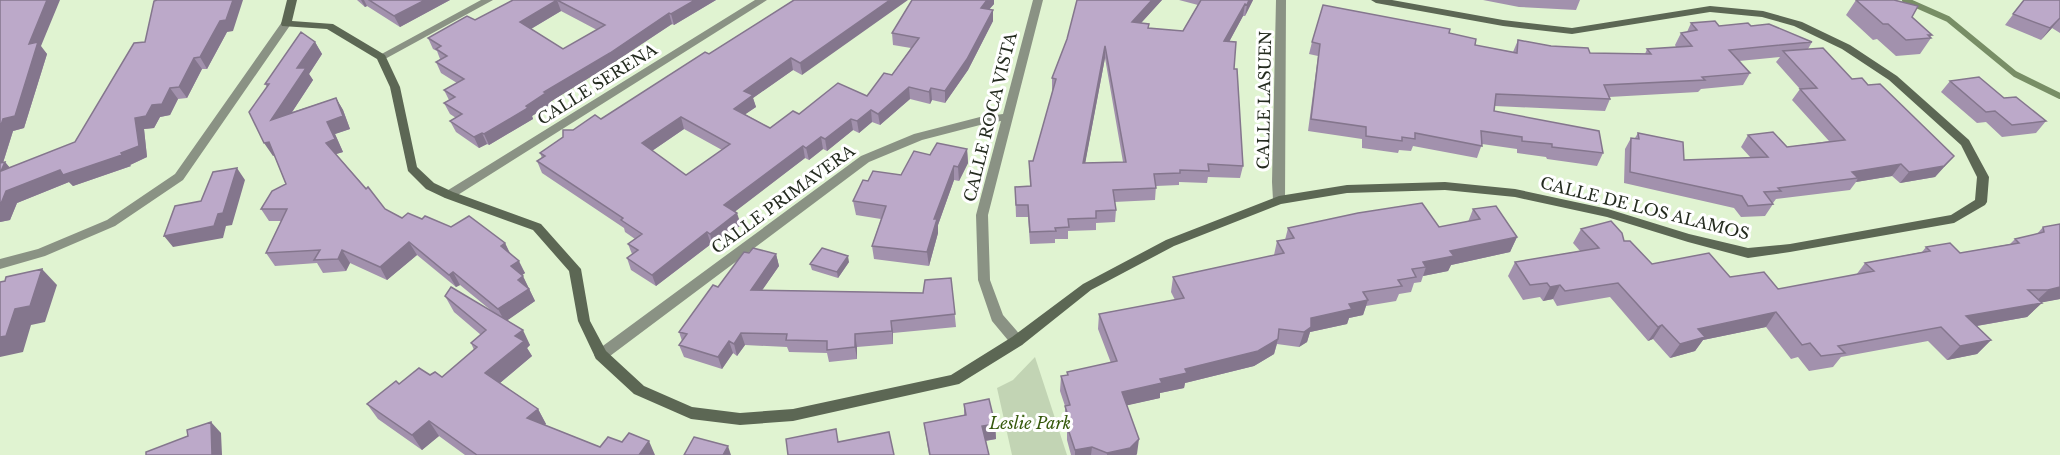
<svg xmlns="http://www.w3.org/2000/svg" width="2060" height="455" font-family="'Libre Baskerville',serif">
<rect width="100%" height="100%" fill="#e0f3d1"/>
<!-- green -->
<path fill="#c2d4b4" d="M1035,357L1067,455H1012L997,388L1013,380Z"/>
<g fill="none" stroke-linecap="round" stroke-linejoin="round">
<!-- stream -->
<path stroke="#788e66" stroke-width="6" d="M1905,0L1948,19L2015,74L2060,96"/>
<!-- street -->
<path fill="#8a9284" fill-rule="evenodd" d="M481,0H493L385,59L381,60L376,57Z
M755,0H767L453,198H445L443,195L445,192Z
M1033,0H1043L988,215L990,280L1003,315L1022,337L1024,341L1022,345L1017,346L1012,345L992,321L978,280L976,215L1001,121L980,125L922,140L869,162L606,359L601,360L596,359L594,355L596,351L861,156L914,134L980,117L1003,114Z
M1276,0H1286L1285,200L1279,204L1273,200L1272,182Z
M286,21L291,24L183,180L115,226L45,256L0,269V259L38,249L107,220L175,174L282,22Z"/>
<!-- secondary -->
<path fill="#5c6754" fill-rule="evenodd" d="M287,0H297L292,21L333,24L385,55L400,87L417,167L434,183L453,192L541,224L581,269L590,321L606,351L644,386L692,407L740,413L793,409L951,375L1012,337L1083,284L1166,240L1279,196L1347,185L1445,182L1515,189L1608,209L1689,234L1748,248L1790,244L1951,215L1975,200L1977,177L1961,145L1889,80L1842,49L1794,26L1762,17L1710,12L1572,34L1503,26L1376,3L1371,0H1392L1503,20L1572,28L1710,6L1763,11L1802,22L1850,45L1897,76L1969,140L1989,177L1987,202L1985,205L1954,223L1790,252L1748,258L1688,242L1607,217L1515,197L1445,190L1347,193L1281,204L1174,246L1091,290L1022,345L959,384L793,421L740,425L691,419L634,394L596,359L578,321L569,271L533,230L445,198L426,189L408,171L390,87L377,59L327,29L282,26L281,24Z"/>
</g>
<!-- wall -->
<path fill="#a291ad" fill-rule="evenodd" d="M0,0L47,54L24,128L13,131L3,163L5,162L10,168L75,142L145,42L233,31L227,32L207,69H202L187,98L178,99L170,115L160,117L154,128L144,129L147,157L130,165L131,166L73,186L69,182L17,203L10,220L0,222Z
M357,0H450L400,27L367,6L365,7Z
M513,0H716L674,25L672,24L613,63L550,102L551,104L532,116L533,119L489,145L487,144L479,148L456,132L450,121L456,118L450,114L444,103L449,100L444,90L457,83L441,73L436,62L440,59L437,51L433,49L428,38L475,20ZM561,11L597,30L563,49L531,29Z
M794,0L802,75L793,70L753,98L756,107L745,114L770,128L799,114L867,96L892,75L911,48L893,45L892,33L912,0H994V4L989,9L993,10V21L968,70L945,103L932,100L930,104L910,99L880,125L872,122L859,133L853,130L827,151L823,149L809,160L805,158L735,211L741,225L713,246L711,244L656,286L631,270L627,258L632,254L628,244L635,239L625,232L624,228L542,173L537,161L542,158L540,153L573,130L601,119L709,54ZM684,129L722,150L686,175L652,151Z
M1077,0H1162L1141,23L1149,28L1183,31L1198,5L1179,0H1253L1245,16H1243L1229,42L1234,69L1243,166L1240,178L1208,177L1207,183L1179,182V185L1156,186L1155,200L1114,202L1116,210L1115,222L1096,223V230L1068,231V239H1055V243L1030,244L1028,217H1016L1015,187L1030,186L1029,161H1033L1053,90H1052V78L1067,39ZM1105,58L1123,162L1085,163Z
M1483,0H1580L1576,10L1519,7Z
M1856,0L1912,17L1932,35L1930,37L1931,38L1920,54L1896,56L1877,39L1873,40L1846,15Z
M2024,0H2060V33L2052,28L2041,40L2005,25Z
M1691,23L1719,26H1751L1812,42L1808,49L1852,79L1868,85L1954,156L1935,177L1900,183L1892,176L1856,182L1850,190L1776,199L1773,203H1771L1773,204L1765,216L1741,217L1734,208L1624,183L1625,149L1631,138H1635L1638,133L1684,160L1751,158L1741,147L1748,135L1787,147L1829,141L1792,100L1800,89L1776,62L1780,57L1739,61L1750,73L1743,85L1701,89L1698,92L1609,97L1610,99L1605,111L1495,106L1494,111L1603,153L1597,166L1547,159L1546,157L1517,153V149L1482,144L1477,158L1413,146L1411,151L1399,150L1398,153L1362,148V139L1308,131L1318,56L1309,54L1312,42L1449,33L1475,45L1513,52L1518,40L1590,53L1645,54L1647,49L1676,47L1675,45L1681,33L1687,32Z
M315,42L322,54L309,74L313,80L292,112L336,98L343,110L350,129L335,134L343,152L336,154L385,209L402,218L422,219L505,243L510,253L525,273L522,275L535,301L507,320L530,345L527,348L532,356L500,383L538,409L546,424L545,425L600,447L655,455H465L439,436L422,450L378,419L367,404L399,384L430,375L442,377L474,350L471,343L481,335L454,312L445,296L493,312L460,285L456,287L417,255L387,280L350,263L346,271L323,273L317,263L275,266L266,253L281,221H269L261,209L286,184L274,155L273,156L267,87L265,84Z
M1950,81L2004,98L2046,121L2036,133L2002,137L1986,122L1977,123L1941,92Z
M967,149L968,163L959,181L954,180L938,225V233L929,266L874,259L872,246L881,219L856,215L853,201L868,181L901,175L930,155Z
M1473,209L1517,237L1510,252L1451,265L1448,271L1423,276L1421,282L1414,283L1411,292L1399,294L1396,301L1366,306L1363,315L1349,318L1347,324L1310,332L1307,342L1299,347L1277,344L1274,354L1254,366L1185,383L1184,388L1160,393V398L1127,405L1137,454L1136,455H1071L1067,440V428L1065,420V406L1060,391L1061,376L1067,375V372L1111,363L1098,329L1099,314L1175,300L1171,292L1173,277L1274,255L1277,241L1285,240L1288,228L1439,227L1468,222Z
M2060,224V299L2042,302L2027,317L1977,326L1991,340L1977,354L1947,360L1928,341L1841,357L1833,367L1809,371L1798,357L1791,359L1766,327L1703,340L1695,351L1670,358L1653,339L1648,341L1610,297L1557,306L1553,299L1543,301L1540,297L1523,300L1508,276L1515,262L1580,251L1573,243L1581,229L1624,241L1652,264L1730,277L1778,289L1856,275L1865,263L1922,252L1926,247L1960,253L2010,244L2015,239L2037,234L2043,227Z
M749,253L776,254L779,266L762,290L923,293L951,278L956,327L893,333V344L857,347V359L829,362L827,353L789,352L787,347L745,345L737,356L733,353L722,369L684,357L679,345L682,341L679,332Z
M849,262L838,278L812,270L810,264Z
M964,404L995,424L996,439L986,441L989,455H929L924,423L964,415Z"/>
<!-- shaded-wall -->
<path fill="#84768d" d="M47,0H60L41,46L47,54L24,128L13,131L0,172V128L29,44Z
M233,0H243L233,31L227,32L207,69L200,57L220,21Z
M361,0H364L367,6L365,7Z
M425,0H450L400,27L394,16Z
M557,0L561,11L524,33L520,22Z
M695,0H716L674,25L671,14Z
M890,0H908L802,75L800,63Z
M987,0H994V4L981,19V8Z
M1152,0H1162L1131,34L1132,22Z
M1249,0H1253L1245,16L1247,5Z
M1245,4L1243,16L1223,53L1224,41Z
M993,10V21L968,70L945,103V91Z
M669,13L672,24L613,63L550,102L551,104L532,116L533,119L489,145L484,134L526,106L544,92Z
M2060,18L2052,28L2041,40L2050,28Z
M315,42L322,54L309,74L313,80L279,132L271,120L297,68Z
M1105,46V58L1083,175V163Z
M194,58L202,69L187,98L179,87Z
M791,58L793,70L753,98L756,107L737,120L734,109L744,91Z
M909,87L910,99L880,125L878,114Z
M170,88L178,99L170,115L160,117L154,128L144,129L147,157L130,165L131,166L73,186L69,182L17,203L10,220L0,222V206L6,191L60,170L121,153L135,118L152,105Z
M931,88L932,100L930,104L929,92Z
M336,98L343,110L350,129L335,134L343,152L333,155L326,143L327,122Z
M871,110L872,122L859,133L857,121Z
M681,117L684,129L646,155L642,143Z
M851,119L853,130L827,151L825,139Z
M482,133L487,144L479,148L474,137Z
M821,137L823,149L809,160L806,148Z
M269,142L277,154L273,156L264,143Z
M803,146L805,158L728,217L724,205Z
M967,149L968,163L959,181L958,167Z
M1954,156L1935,177L1900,183L1909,172Z
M5,162L15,174L1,171Z
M1901,164L1892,176L1856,182L1858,178L1852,172Z
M954,166V180L938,225V233L929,266L927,252L934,219Z
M237,168L245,180L232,225L226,226L223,238L173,247L164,236L218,214Z
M737,213L741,225L713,246L710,234Z
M707,232L711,244L656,286L652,275Z
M1517,237L1510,252L1451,265L1448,271L1423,276L1426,267L1423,262L1450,251Z
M409,242L417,255L387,280L380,267Z
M505,243L511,256L501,246Z
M342,250L350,263L346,271L338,259Z
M776,254L779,266L754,302L751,290Z
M848,256L849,262L838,278L837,272Z
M519,261L525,273L517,279L511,266Z
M42,269L57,285L45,322L31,325L23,352L0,357V337L15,309Z
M453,272L460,285L456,287L449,275Z
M523,276L535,301L505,322L498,309L518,280Z
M1560,285L1553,299L1543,301L1550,287Z
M2060,287V299L2034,304L2042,303L2027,317L1953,330L1966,316L2033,304L2048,290Z
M1368,300L1363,315L1349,318L1347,324L1310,332L1307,342L1299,347L1304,332L1311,318L1349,304Z
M1776,312L1766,327L1703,340L1695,351L1670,358L1680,344L1698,329Z
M891,321L893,333V344L892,331Z
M1662,325L1653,339L1648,341L1658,327Z
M523,330L530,345L527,348L532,356L494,388L485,373L515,336Z
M741,333L745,345L737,356L734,344Z
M855,334L857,347V359L855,347Z
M1278,339L1274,354L1254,366L1185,383L1184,388L1160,393V398L1120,407L1122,392L1185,369Z
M1991,340L1977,354L1947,360L1960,346Z
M729,341L733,353L722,369L718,357Z
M538,409L546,424L536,433L527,418Z
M429,421L439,436L422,450L412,435Z
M211,422L221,433L222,455H212Z
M995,424L996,439L983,441L982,426Z
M1139,439L1137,454L1136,455H1107V453Z
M649,441L655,455H639Z
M728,446L731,455H723Z
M1092,447L1091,455H1075V450Z"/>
<!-- building -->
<path fill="#bca9c9" stroke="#84768d" stroke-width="1.5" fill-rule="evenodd" d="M0,0H47L29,44L38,42L15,116L3,119L0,128Z
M157,0H233L226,20L220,21L200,57L194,58L179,87L170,88L162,104L152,105L146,116L135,118L139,146L121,153L122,155L63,175L60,170L6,191L0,206V163L5,162L1,171L75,142L134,43L145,42L154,1Z
M369,0H425L394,16Z
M513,0H695L671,14L669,13L610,53L544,92L546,93L526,106L528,108L484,134L482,133L474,137L450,121L462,114L444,103L455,97L444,90L464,79L436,62L447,56L436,49L441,46L428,38L467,16L475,20ZM557,0L605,25L563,49L520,22Z
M794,0H890L800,63L791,58L744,91L753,95L734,109L770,128L793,111L799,114L838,83L867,96L884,73L892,75L919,38L892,33L912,0H987L981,8L993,10L967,59L945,91L931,88L929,92L909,87L878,114L871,110L857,121L851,119L825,139L821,137L806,148L803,146L724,205L737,213L710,234L707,232L652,275L627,258L638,250L628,244L642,234L621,220L623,218L537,161L545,156L540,153L563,137V130H573L595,115L601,119L705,52L709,54ZM681,117L730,144L686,175L642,143Z
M1077,0H1152L1132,22L1149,24L1148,28L1183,31L1201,0H1249L1247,5L1245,4L1224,41L1236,42L1234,69H1237L1243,166L1208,164L1209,171L1180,170V173L1154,174L1156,188L1113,190L1116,210L1096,211V218L1068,219L1069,227L1055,228L1056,231L1030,232L1028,205H1016L1015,187L1031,186L1029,161H1033L1056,79L1052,78L1067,39ZM1105,46L1126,162L1083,163Z
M1856,0H1894L1918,6L1912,17L1932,35H1928L1931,38L1906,40L1888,24H1883Z
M2024,0H2060V18L2050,28L2013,14Z
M1323,5L1450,29L1449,33L1476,39L1475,45L1517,53L1518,40L1551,46L1588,48L1590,53L1651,54L1647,49L1692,46L1681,33L1697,30L1691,23L1715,21L1719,26L1748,23L1751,26L1769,24L1812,42L1729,50L1750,73L1702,77L1705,80L1604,85L1610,99L1496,94L1494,111L1599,131L1603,153L1552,147V144L1522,141V137L1481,131L1482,146L1415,133V139L1402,137V141L1366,136V127L1311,119L1320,44L1312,42Z
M301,32L315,42L297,68H306L271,120L336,98L343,116L327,122L335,139L326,143L366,189L368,187L385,209L402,218L408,213L422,219L425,216L451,227L469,216L505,243L501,246L519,261L511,266L523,276L518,280L529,289L498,309L453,272L449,275L409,242L380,267L342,250L338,259L314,260L320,250L266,253L287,209H261L272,191L286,184L269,142L264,143L249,112L269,84H265Z
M1823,48L1852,79L1862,78L1868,85L1880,84L1954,156L1944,166L1909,172L1901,164L1852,172L1858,178L1778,188L1781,191L1764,192L1773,204L1748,206L1742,196L1630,172L1631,138L1639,139L1638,133L1683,142L1684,160L1768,157L1748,135L1773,132L1787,147L1845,140L1800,89L1817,88L1783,51Z
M1979,77L2004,98L2016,97L2046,121L2012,125L1995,111L1986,112L1950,81Z
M937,143L967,149L958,167L954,166L934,219H937L927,252L872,246L886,206L853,201L863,180L868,181L873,171L901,175L914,151L930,155Z
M237,168L223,213L218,214L214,226L164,236L175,206L201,201L213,172Z
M1422,203L1439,227L1480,219L1473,209L1496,206L1517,237L1450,251L1454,256L1423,262L1426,267L1412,269L1416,277L1398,280L1402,286L1363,292L1368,300L1349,304L1352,309L1311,318V327L1304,332L1279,329L1278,339L1258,351L1185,369L1187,373L1160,379L1162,383L1122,392L1139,439L1130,448L1107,453L1092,447L1075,450L1067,426L1071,425L1065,406L1070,405L1061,376L1068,375L1067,372L1117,361L1099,314L1184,298L1173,277L1284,253L1277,241L1294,238L1288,228L1358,213Z
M1611,221L1622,233L1624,241H1630L1652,264L1709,253L1730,277L1764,272L1778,289L1874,271L1865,263L1930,251L1926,247L1950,243L1960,253L2019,243L2015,239L2044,232L2043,227L2060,224V287L2048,290H2028L2042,303L1966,316L1991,340L1960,346L1941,327L1838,346L1845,353L1821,356L1810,343L1802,345L1776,312L1698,329L1705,337L1680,344L1662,325L1658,327L1618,283L1565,291L1560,285L1550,287L1547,283L1530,285L1515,262L1599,248L1581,229Z
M753,248L776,254L751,290L923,293L925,280L951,278L955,314L891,321L892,331L855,334V347L827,350V341L786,340L787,334L741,333L734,344L729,341L718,357L679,345L687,334L679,332L713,285L718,287L744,252L749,253Z
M822,248L848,256L837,272L810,264Z
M42,269L30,306L15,309L6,336L0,337V282L5,281L6,277Z
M451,287L523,330L515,336L524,341L485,373L538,409L527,418L600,447L608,437L622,442L629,433L649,441L639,455H477L429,421L412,435L367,404L396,381L399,384L419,368L430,375L435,372L442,377L477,347L471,343L486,330L445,296Z
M989,399L995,424L982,426L989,455H930L924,423L966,415L964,404Z
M211,422L212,455H146V452L188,436L187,430Z
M836,429L838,442L889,432L894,455H788L786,439Z
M694,437L728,446L723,455H684Z"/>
<g text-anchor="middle" stroke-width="6" stroke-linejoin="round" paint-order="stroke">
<!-- street labels -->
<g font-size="16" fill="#242b1f" stroke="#fff">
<text transform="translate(597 84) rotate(-32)" y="6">CALLE SERENA</text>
<text transform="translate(1264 100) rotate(-89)" y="6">CALLE LASUEN</text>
<text transform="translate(990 117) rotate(-76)" y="6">CALLE ROCA VISTA</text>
<text transform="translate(783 199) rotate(-36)" y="6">CALLE PRIMAVERA</text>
<text transform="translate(1645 208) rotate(14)" y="6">CALLE DE LOS ALAMOS</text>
</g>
<!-- park labels -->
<g font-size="16" font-style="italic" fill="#36590c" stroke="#fff">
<text x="1030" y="429">Leslie Park</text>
</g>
</g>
</svg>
